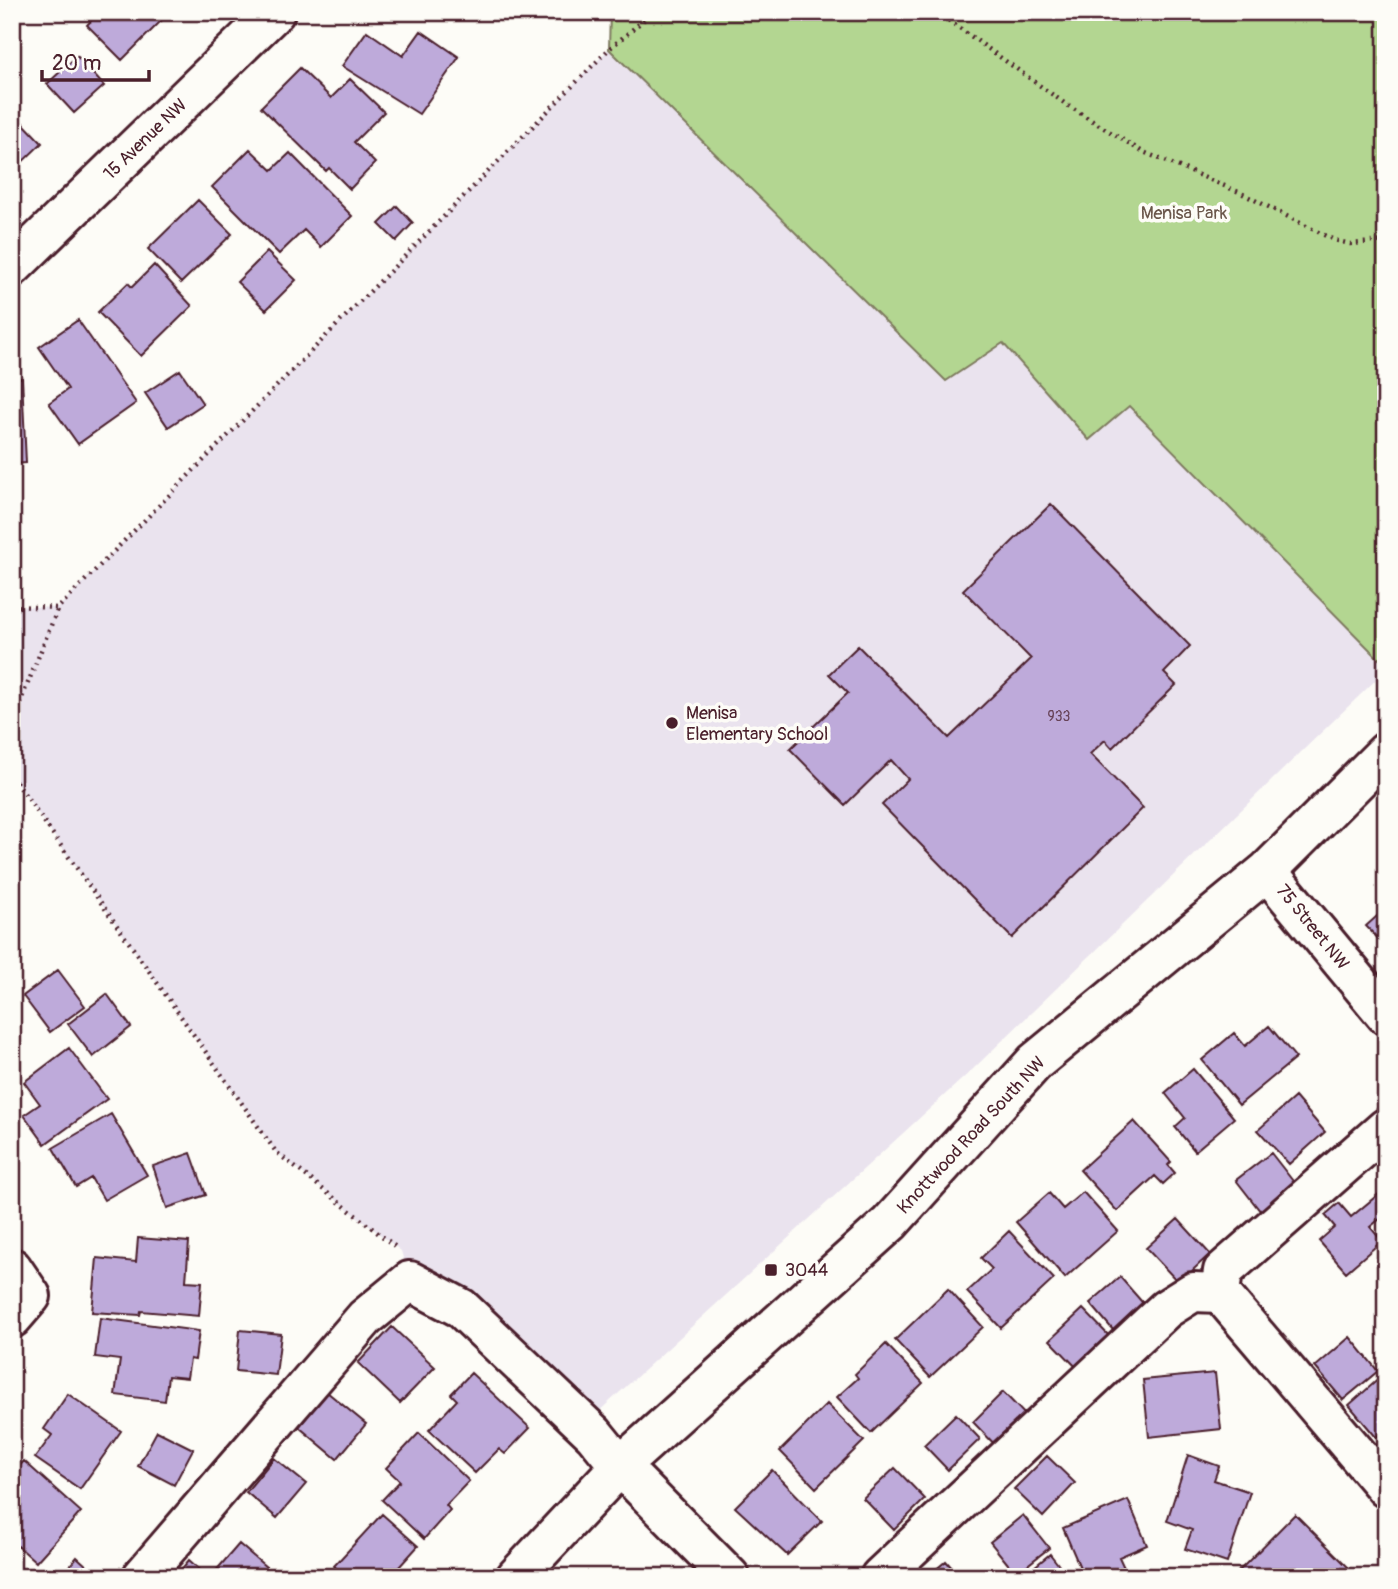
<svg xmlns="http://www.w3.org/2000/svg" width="1398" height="1589" font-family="Pangolin,sans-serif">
<rect width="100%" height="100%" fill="#fdfcf7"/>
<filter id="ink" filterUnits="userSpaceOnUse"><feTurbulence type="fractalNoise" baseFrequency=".0143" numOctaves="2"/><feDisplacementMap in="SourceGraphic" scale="14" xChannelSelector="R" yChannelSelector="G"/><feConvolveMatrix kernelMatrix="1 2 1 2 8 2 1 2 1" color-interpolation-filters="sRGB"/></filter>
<g filter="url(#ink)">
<!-- built -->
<path fill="#eae3ee" d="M609,49L945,381L1003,342L1088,440L1129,406L1386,666V670L972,1070L584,1425L410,1281L401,1251L276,1152L12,776V606L58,608Z"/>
<!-- green -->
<path fill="#b3d691" stroke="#7e7a5e" stroke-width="2" d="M610,12H1386V666L1129,406L1089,440L1003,343L946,381L609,49Z"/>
<!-- building -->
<path fill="#beaada" stroke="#4a1f2b" stroke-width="2" d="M99,12H170L122,60L87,25Z
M367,31L403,56L421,31L459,57L419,114L342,66Z
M77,56L104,86L74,113L47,84Z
M300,68L331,98L350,79L384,112L354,142L375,163L350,189L329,168L326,171L261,107Z
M21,121L42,143L12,172V130Z
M250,149L272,170L290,153L352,216L321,247L304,230L279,254L212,187Z
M198,200L232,234L181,283L148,249Z
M397,206L413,223L396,241L379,224Z
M267,252L296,280L266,310L237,282Z
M154,265L192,306L141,356L98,312L128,283L132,287Z
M78,320L136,403L78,444L49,403L68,389L39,347Z
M180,370L203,404L168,427L145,393Z
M12,378H22L26,463L12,464Z
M1051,504L1190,646L1164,673L1176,685L1112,748L1105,740L1090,754L1143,808L1012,938L882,805L908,779L891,760L845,805L790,749L848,693L829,674L858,646L949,738L1031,659L963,590Z
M1386,908V947L1366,926Z
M58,970L85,1006L50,1032L23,996Z
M107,994L131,1027L93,1057L68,1024Z
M1269,1026L1296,1058L1239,1105L1202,1060L1234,1033L1245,1046Z
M69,1048L107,1099L45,1144L24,1115L40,1104L24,1082Z
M1193,1069L1234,1118L1195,1151L1175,1127L1185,1118L1165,1093Z
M1295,1097L1325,1132L1289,1164L1258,1130Z
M111,1114L147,1175L104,1200L91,1178L76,1187L53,1148Z
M1134,1121L1171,1162L1168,1165L1175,1173L1163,1184L1155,1176L1117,1211L1080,1170Z
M191,1153L206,1195L167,1208L153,1166Z
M1271,1153L1296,1185L1261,1212L1236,1180Z
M1386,1188V1214L1370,1227L1382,1241L1346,1272L1319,1241L1335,1227L1325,1215L1339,1203L1351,1217Z
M1083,1192L1118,1231L1065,1278L1016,1222L1049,1193L1063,1209Z
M1178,1219L1210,1254L1179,1283L1146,1248Z
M1009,1231L1054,1279L1001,1328L967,1292L992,1269L981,1258Z
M138,1238L189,1242L186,1281L202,1282L199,1316L141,1311L140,1315L92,1312L97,1258L136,1262Z
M1120,1277L1149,1310L1119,1337L1090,1303Z
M948,1289L983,1327L930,1377L895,1340Z
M1083,1309L1114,1341L1081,1372L1050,1340Z
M100,1318L199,1331L195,1360L190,1359L187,1378L168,1376L165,1401L115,1395L120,1360L95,1357Z
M392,1327L435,1367L400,1403L358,1363Z
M240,1330L281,1334L276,1375L236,1371Z
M1350,1337L1378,1371L1343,1400L1315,1367Z
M886,1344L923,1383L871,1433L837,1397L858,1378L855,1374Z
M471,1373L530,1428L505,1454L499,1449L475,1473L429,1430L457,1400L451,1394Z
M1215,1373L1221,1429L1149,1437L1143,1380Z
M1382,1376L1386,1380V1429L1376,1437L1349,1405Z
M327,1392L366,1424L337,1459L299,1427Z
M1003,1392L1032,1422L1002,1452L973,1422Z
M68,1394L121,1431L80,1489L35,1458L52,1435L44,1429Z
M827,1404L864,1441L816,1488L780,1451Z
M956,1414L980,1439L948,1470L924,1445Z
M157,1431L193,1449L174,1485L138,1466Z
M419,1433L469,1481L446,1505L450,1510L424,1539L382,1500L400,1481L386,1468Z
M1188,1455L1219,1466L1214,1480L1250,1492L1227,1563L1185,1549L1192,1530L1167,1521Z
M1047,1456L1075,1483L1043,1517L1014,1489Z
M274,1458L306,1484L277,1518L246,1492Z
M24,1461L81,1512L36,1562L18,1546L12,1552V1474Z
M895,1468L925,1499L894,1530L863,1498Z
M772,1470L822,1521L787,1555L735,1507Z
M1128,1500L1147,1545L1119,1557L1126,1572L1116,1577H1084L1063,1528Z
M382,1514L418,1546L390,1577H346L334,1566Z
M1295,1514L1351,1570L1344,1577H1233Z
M1023,1515L1049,1548L1016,1574L990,1542Z
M239,1544L273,1573L270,1577H218L214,1573Z
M1050,1554L1068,1577H1022Z
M77,1557L99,1577H60Z
M189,1560L208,1577H175Z
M946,1561L960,1577H927Z"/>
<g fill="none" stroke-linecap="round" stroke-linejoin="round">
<!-- minor casing -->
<g stroke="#4a1f2b" stroke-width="44">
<path id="minor" d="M12,267L275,12
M1267,871L1386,1015
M12,1268L31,1296L12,1318
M1220,1293L1223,1271L1386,1128
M142,1577L365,1318L410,1281L461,1308L594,1434L620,1466L730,1577
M516,1577L620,1466L890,1223L1035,1062L1267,871L1386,752
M880,1577L1166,1309L1193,1292L1220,1293L1386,1488"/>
</g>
<!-- path -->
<path stroke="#4a1f2b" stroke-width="4.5" stroke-dasharray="2 5" stroke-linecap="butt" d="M937,12L1067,105L1141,151L1239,192L1334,240L1350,244L1386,241
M12,606L58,608L609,49L653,12
M12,723L58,608
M12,776L276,1152L397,1248"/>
<!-- minor -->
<use href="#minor" stroke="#fdfcf7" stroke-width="38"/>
</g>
</g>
<!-- markers -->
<g fill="#4a1f2b" stroke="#fdfcf7" stroke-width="2.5">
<circle cx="672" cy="723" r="7"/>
<rect x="764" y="1263" width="14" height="14" rx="3.5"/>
</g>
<g text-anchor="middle" stroke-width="7" stroke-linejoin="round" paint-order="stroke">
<!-- number labels -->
<g font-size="14" fill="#674257">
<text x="1059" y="721">933</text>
</g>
<!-- street labels -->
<g font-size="18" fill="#4a1f2b" stroke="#fdfcf7">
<text transform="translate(145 139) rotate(-44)" y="6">15 Avenue NW</text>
<text transform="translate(1313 927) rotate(51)" y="6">75 Street NW</text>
<text transform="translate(971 1135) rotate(-47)" y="6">Knottwood Road South NW</text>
</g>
<!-- park labels -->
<g font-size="18" fill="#6a564a" stroke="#fdfcf7">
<text x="1184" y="219">Menisa Park</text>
</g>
<!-- poi labels -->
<g font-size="18" fill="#4a1f2b" stroke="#fdfcf7" text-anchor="start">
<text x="686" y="719">Menisa<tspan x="686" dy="21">Elementary School</tspan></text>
<text x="785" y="1276">3044</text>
</g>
</g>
<!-- margin -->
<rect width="1398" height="1589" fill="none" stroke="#fdfcf7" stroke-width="42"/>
<rect x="21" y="21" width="1356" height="1547" fill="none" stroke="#4a1f2b" stroke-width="2.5" filter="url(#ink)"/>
<!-- scale -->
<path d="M42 70v10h107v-10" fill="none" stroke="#4a1f2b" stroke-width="3.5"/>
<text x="52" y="70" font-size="21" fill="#4a1f2b" stroke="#fdfcf7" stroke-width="5" paint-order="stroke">20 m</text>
</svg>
